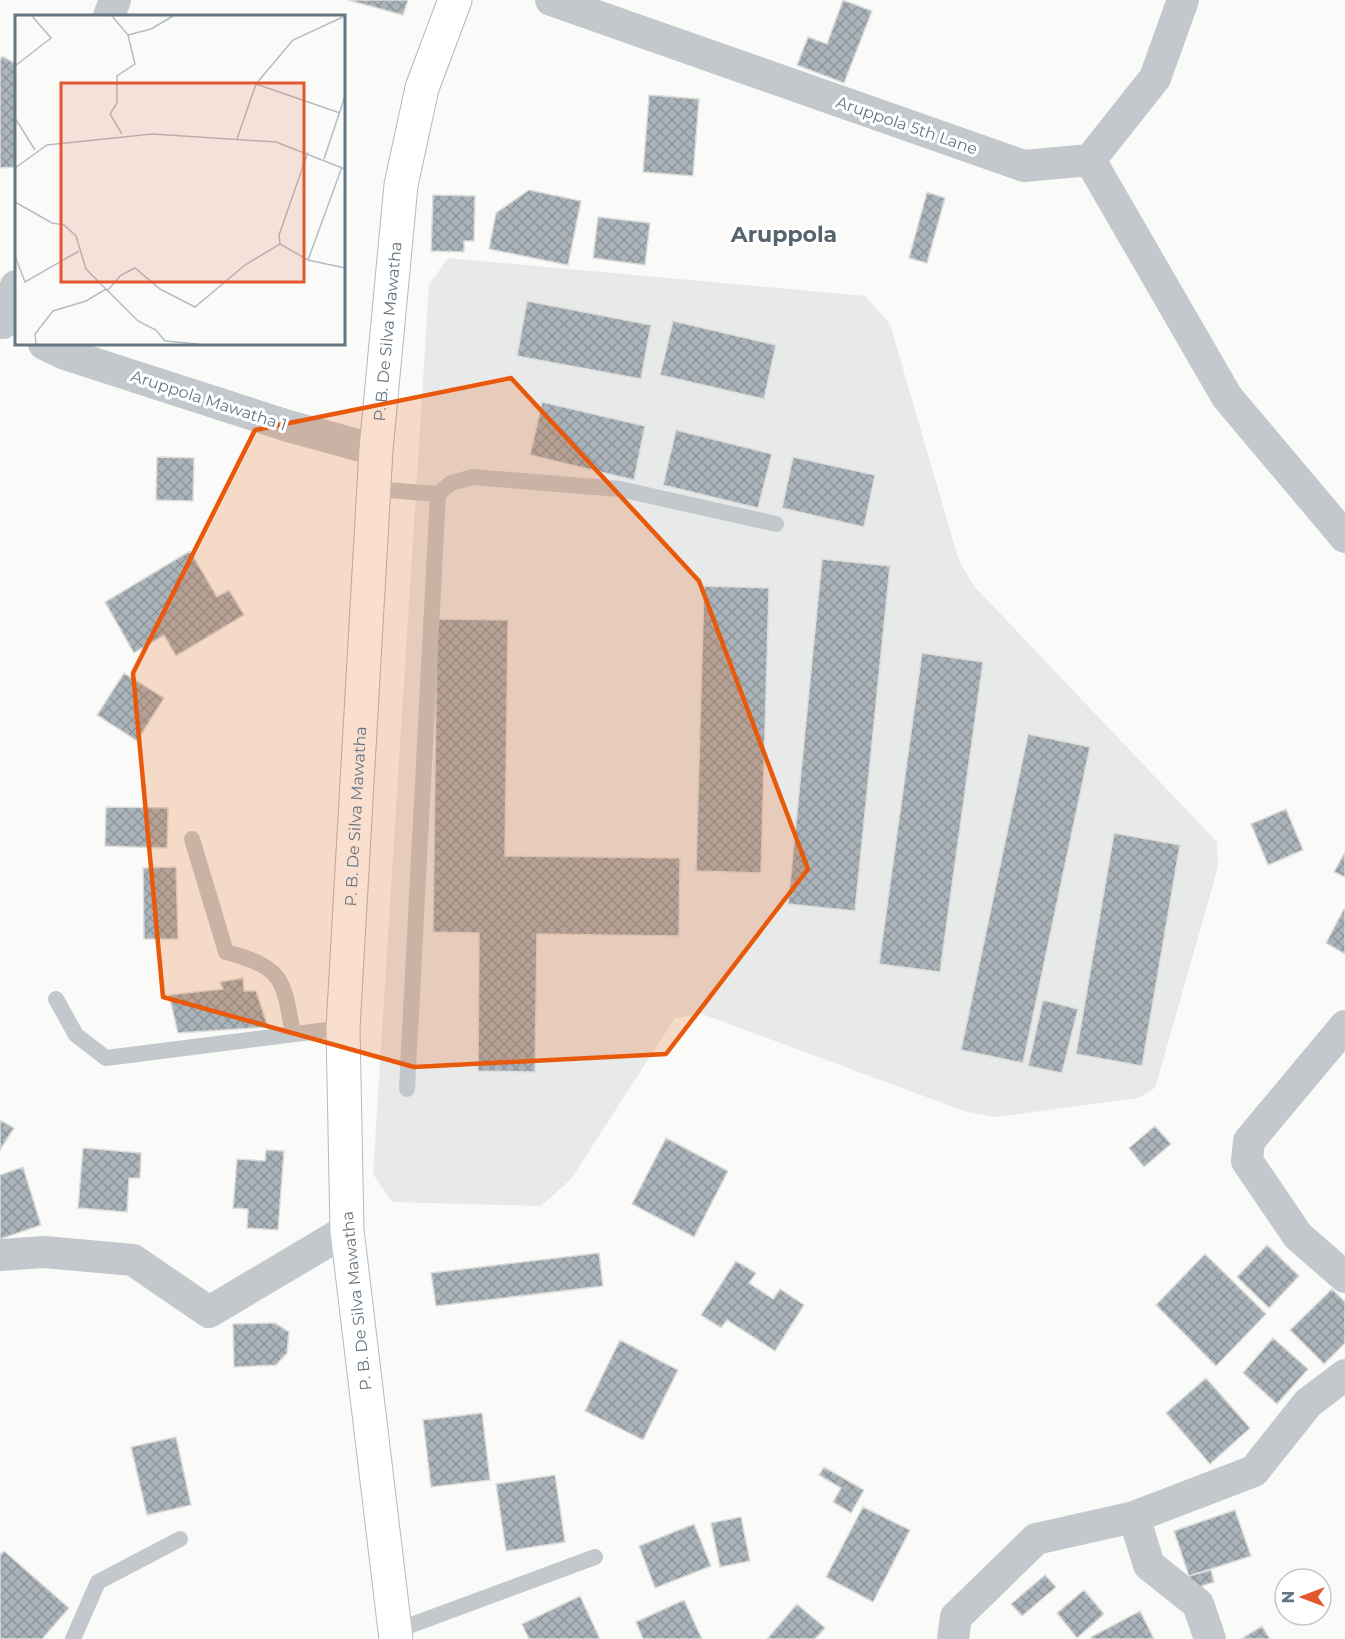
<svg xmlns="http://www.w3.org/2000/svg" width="1345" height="1639" font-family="Montserrat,sans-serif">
<defs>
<pattern id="building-cross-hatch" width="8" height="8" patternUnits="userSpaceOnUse" patternTransform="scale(1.5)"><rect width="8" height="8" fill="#aab3b9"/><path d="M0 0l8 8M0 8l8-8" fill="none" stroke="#8e969c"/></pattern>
</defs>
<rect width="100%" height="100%" fill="#fafaf8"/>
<!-- built -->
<path fill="#e8e9e9" d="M448,258L865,296L890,324L959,561L974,586L1217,842L1218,867L1155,1088L1138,1098L995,1117L967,1112L702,1014L675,1018L571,1179L541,1206L392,1202L373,1174L429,285Z"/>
<!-- building -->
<path fill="url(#building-cross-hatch)" stroke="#dcdcda" stroke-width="1.5" d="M348,0H408L403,15Z
M843,0L872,11L844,83L797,65L808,37L827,44Z
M2,56L16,64V167L0,168V61Z
M649,95L699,99L693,176L643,172Z
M529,190L581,201L568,265L489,249L496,213Z
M927,192L945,198L927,263L909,258Z
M433,195L475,196L474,241H464V252L431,251Z
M598,217L650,223L645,265L593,258Z
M527,301L651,325L641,379L517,356Z
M673,321L776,345L764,399L660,375Z
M542,402L645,426L634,480L530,455Z
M676,430L772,454L758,508L663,485Z
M157,457L194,458L193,501L156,500Z
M793,457L875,475L864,527L782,508Z
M190,551L217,597L229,590L244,615L176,656L164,635L134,653L105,602Z
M822,559L890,566L855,911L788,904Z
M704,586L769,588L761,873L696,871Z
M437,619L508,620L505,856L680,858L679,936L537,934L535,1072L478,1071L479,933L433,932Z
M922,653L983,662L940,972L879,964Z
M124,673L164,698L137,741L97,715Z
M1028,734L1090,747L1023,1063L961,1050Z
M106,807L168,808L167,848L105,846Z
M1286,809L1303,850L1268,865L1251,824Z
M1114,833L1180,845L1142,1066L1076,1054Z
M1345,852V877L1334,872Z
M176,867L178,939H144L143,868Z
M1344,909L1345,910V954L1326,943Z
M243,978L244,991H256L268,1027L178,1033L169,995L223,989L220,982Z
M1043,1000L1078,1009L1062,1073L1028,1066Z
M0,1120L14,1128L0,1150Z
M1155,1126L1171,1144L1144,1167L1129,1148Z
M666,1138L728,1171L694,1237L632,1204Z
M83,1148L141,1153L140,1178H129L127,1212L78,1208Z
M266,1150L284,1151L278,1230L247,1228L248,1209L233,1208L237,1159L265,1161Z
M23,1167L41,1225L0,1239V1175Z
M1267,1245L1299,1276L1269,1308L1237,1277Z
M599,1253L603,1286L436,1306L431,1273Z
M1205,1254L1266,1314L1216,1366L1156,1305Z
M736,1261L756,1273L749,1283L773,1299L780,1289L804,1305L775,1351L727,1320L721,1328L701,1315Z
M1332,1289L1345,1302V1343L1324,1364L1290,1330Z
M275,1323L289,1332L287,1353L276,1365L234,1367L233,1324Z
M1273,1338L1308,1369L1277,1404L1243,1373Z
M620,1340L678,1370L643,1440L585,1411Z
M1206,1378L1250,1428L1210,1464L1166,1413Z
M482,1413L490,1480L431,1487L423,1420Z
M176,1437L191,1505L147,1515L131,1447Z
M824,1467L864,1490L851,1513L833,1502L841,1488L819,1475Z
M555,1475L565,1542L506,1551L496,1484Z
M863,1507L910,1530L873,1602L826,1577Z
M1235,1510L1251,1556L1189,1576L1174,1531Z
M741,1517L750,1561L720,1567L711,1523Z
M694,1524L711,1566L655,1588L639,1546Z
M4,1551L69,1608L42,1639H0V1555Z
M1211,1570L1214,1582L1193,1589L1189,1576Z
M1045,1575L1056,1587L1022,1616L1011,1604Z
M1084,1590L1104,1614L1077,1638L1057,1613Z
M580,1596L600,1639H529L522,1624Z
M684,1600L702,1639H643L636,1622Z
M797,1604L825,1628L815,1639H767Z
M1140,1611L1154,1639H1092L1091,1637Z
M1262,1626L1270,1639H1241Z"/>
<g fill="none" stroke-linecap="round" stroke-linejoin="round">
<!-- secondary casing -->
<g stroke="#b3babf" stroke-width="35">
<g id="secondary">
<path id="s1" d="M396,1639L347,1230L343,1028L376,450L401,185L422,88L455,0"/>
</g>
</g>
<!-- lane -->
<path stroke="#c3c8cc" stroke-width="16" d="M374,489L438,494L407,1089
M438,494L451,483L473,477L620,489L776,524
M192,839L226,952C284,968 283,978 293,1034
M56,999L76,1035L106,1058L343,1028
M395,1631L595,1557
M73,1639L98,1582L180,1539"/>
<!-- street -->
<path stroke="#c3c8cc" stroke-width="32" d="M551,0L1024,166L1090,160L1155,78L1183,0
M109,16L115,0
M1090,160L1227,397L1345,537
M3,323L16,286
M44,344L65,354L288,426L376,450
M1345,1026L1249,1141L1247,1161L1298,1236L1345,1277
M0,1255L44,1252L133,1260L209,1312L347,1230
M1134,1517L1149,1565L1198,1604L1210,1639
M953,1639L956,1617L1036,1539L1134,1517L1254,1471L1308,1403L1345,1375"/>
<!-- secondary -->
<use href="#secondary" stroke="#fff" stroke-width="33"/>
</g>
<!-- marked area -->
<path fill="#e8590c" fill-opacity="0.2" stroke="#e8590c" stroke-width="4.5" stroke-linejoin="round" d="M511,378L699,581L808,869L666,1054L414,1067L163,997L133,673L255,430Z"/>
<g text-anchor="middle" stroke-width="6" stroke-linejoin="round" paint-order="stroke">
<!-- street labels -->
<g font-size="16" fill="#657683" stroke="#fff">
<text transform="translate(907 125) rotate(19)" y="6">Aruppola 5th Lane</text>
<text dy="6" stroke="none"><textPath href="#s1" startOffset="1312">P. B. De Silva Mawatha</textPath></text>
<text transform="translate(209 400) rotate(18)" y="6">Aruppola Mawatha 1</text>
<text dy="6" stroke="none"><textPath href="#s1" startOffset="826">P. B. De Silva Mawatha</textPath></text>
<text transform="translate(356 1301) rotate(-96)" y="6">P. B. De Silva Mawatha</text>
</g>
<!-- district labels -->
<g font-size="22" font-weight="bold" fill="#57646e" stroke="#fff">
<text x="784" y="242">Aruppola</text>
</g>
</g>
<!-- overview -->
<g transform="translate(15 15)">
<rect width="330" height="330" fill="#fafaf8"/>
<path fill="none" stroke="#b5bdc2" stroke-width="1.5" d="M97,1L113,20L120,49L102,61V88L95,99L107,119M113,20L136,14L158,1M0,51L36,23L17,1M241,69L325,98M0,103L20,135M222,124L241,69L278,25L330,1M293,137L264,220L265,229L293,245L330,253M309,144L330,81M0,153L32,130L137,119L261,127L330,154M0,187L37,208L49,210L61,221L71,254L123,306L141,315L150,326L183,329M0,241L10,267L64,236M293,245L327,152M92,276L106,260L120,253L145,274L180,292L230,250L265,229M21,329L20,319L38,296L71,286L91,274"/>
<path fill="#e4572e" fill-opacity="0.15" stroke="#e4572e" stroke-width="3" d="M46,68H289V267H46Z"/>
<rect width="330" height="330" fill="none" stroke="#657683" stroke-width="3"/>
</g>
<!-- north arrow -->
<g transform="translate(1303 1597) rotate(270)"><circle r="28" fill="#ffffff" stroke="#c1c8cd" stroke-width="1.5"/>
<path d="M0-4.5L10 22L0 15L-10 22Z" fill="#e4572e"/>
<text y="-9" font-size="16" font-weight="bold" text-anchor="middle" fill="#657683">N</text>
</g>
</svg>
